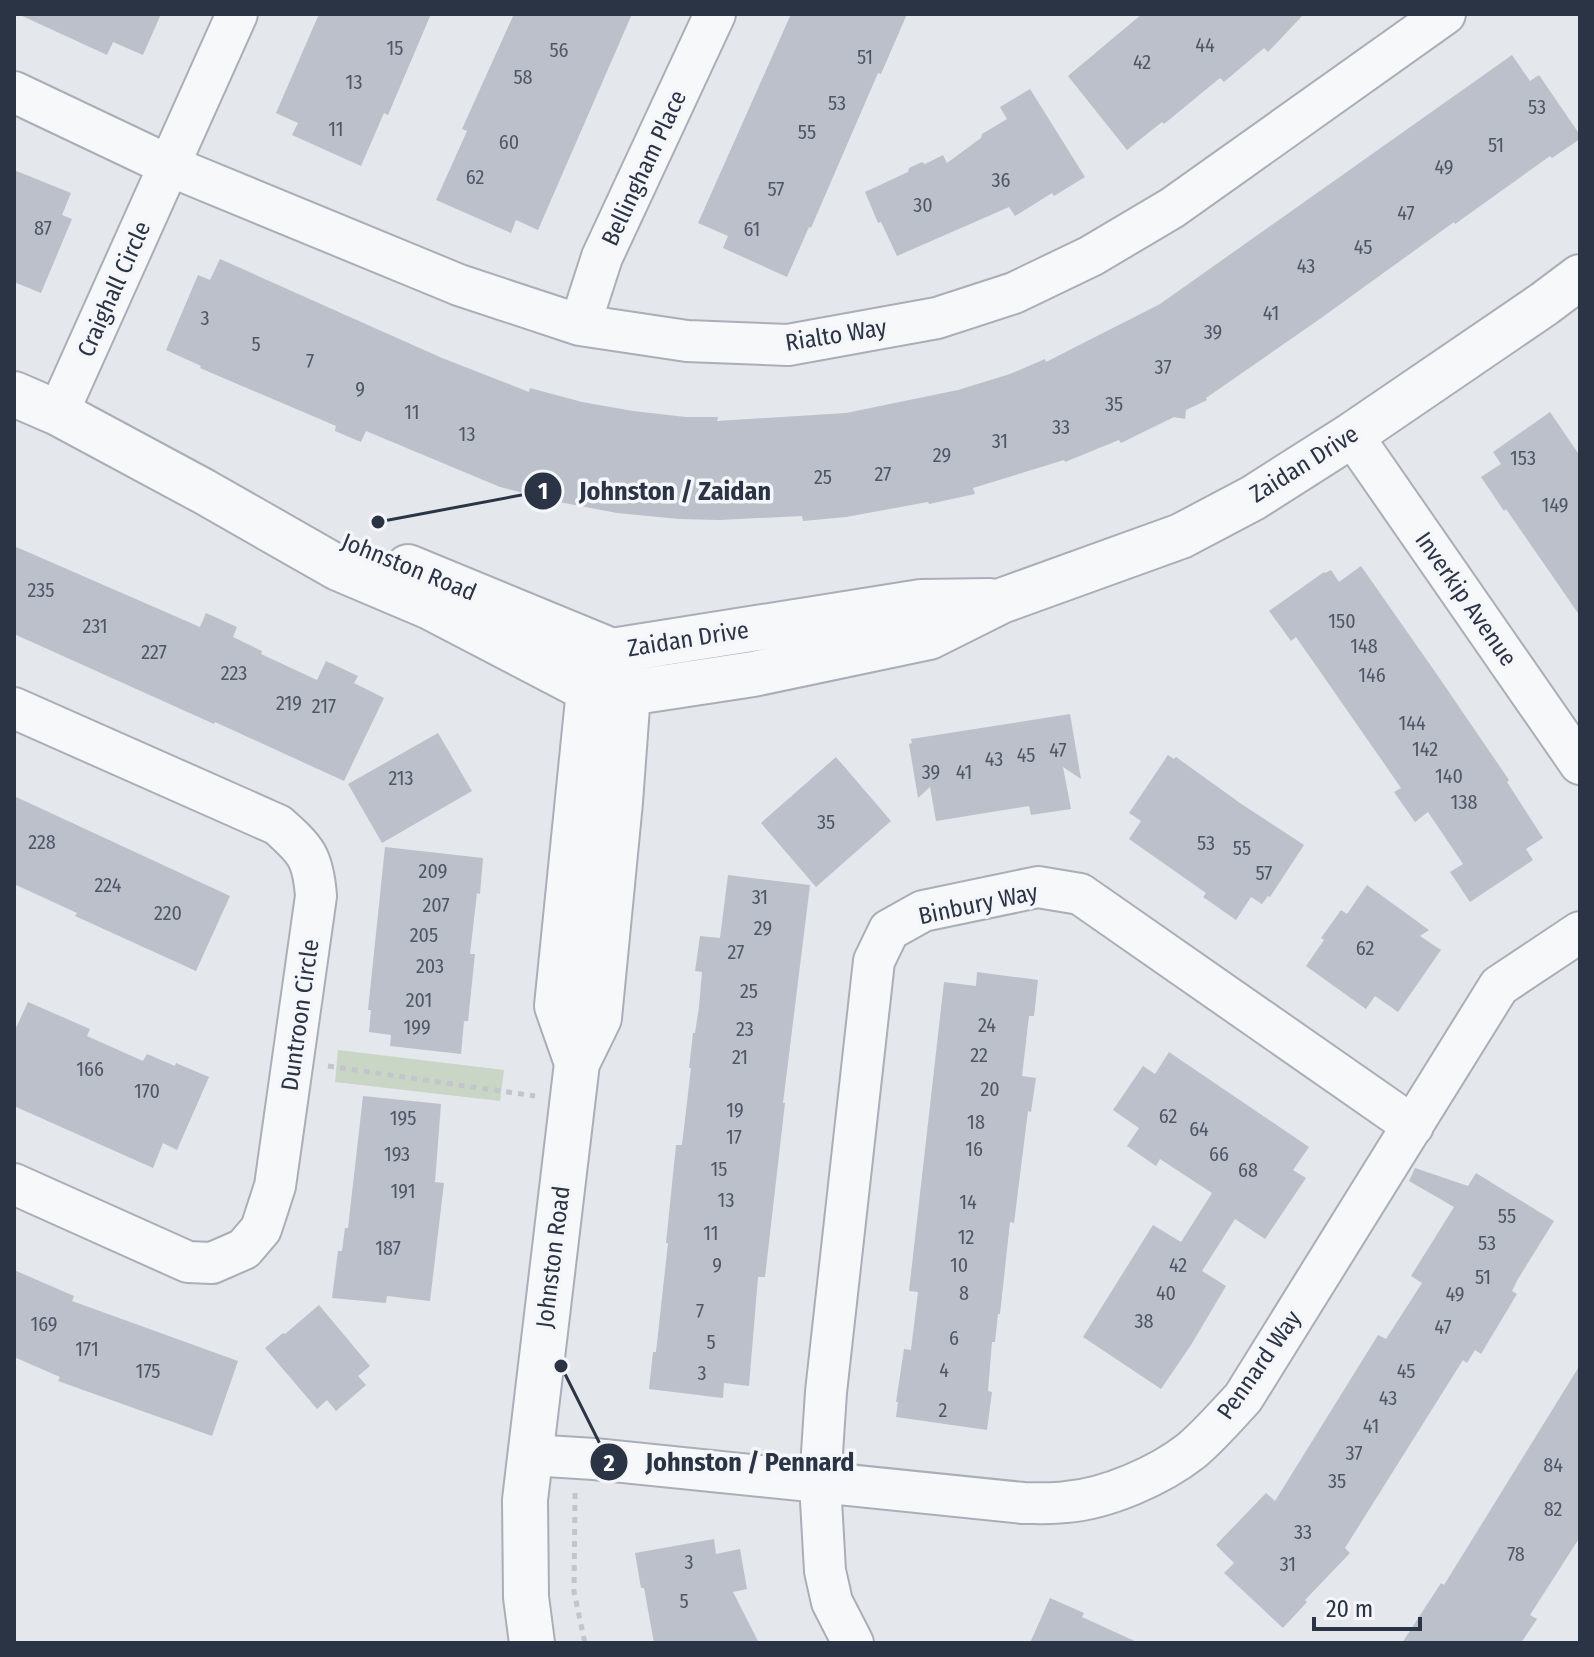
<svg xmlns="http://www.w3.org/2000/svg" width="1594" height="1657" font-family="'Fira Sans Condensed',sans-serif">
<rect width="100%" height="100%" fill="#e4e7ec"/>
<!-- green -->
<path fill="#c9d6c5" d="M338,1050L504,1070L500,1101L335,1082Z"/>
<!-- building -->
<path fill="#bbc0ca" d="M18,14H161L143,55L113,42L107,55Z
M319,14H431L388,115L384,113L361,166L292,135L298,123L276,113Z
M514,14H632L538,230L516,220L511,233L436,200L467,131L462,129Z
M791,14H907L881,74L878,73L811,228L809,227L787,277L723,248L728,236L698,223Z
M1142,14H1304L1268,52L1264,48L1224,82L1220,78L1164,124L1162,122L1127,150L1068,76Z
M1512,55L1530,81L1539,75L1580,135V139L1552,158L1550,156L1455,224L1454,222L1317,321L1206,398L1207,400L1186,410L1185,419L1174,417L1121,443L1119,440L1065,462L1064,460L973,488L975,494L929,504L928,502L846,517L803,521L802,516L719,520L679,519L617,513L554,501L500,487L366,431L361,442L335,431L336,426L200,368L201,366L166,350L198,275L210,280L220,259L442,358L529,392L530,388L582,402L633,411L686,417H718L717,421L846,413L958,390L1010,374L1045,359L1046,362L1160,304Z
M1030,89L1085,177L1054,196L1052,193L1015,216L1009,207L897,256L881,222L878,223L865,192L908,172L909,168L922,162L925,164L943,155L947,163L981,138L982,134L1007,119L1000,107Z
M14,170L71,193L62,215L72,219L41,293L14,282Z
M1550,412L1580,456V616L1506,509L1504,511L1481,477L1501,464L1493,452Z
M14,546L200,627L206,613L237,627L233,637L262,651L261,654L317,680L326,661L358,676L354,683L384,698L344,781L215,722L214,724L14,634Z
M1361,566L1438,676L1509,780L1507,782L1543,838L1526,849L1533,860L1470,902L1450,872L1463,864L1428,812L1415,822L1394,792L1401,788L1383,762L1296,637L1291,641L1269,611L1324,572L1325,573L1331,570L1339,582Z
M1070,714L1081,779L1063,767L1071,809L1031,815L1029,806L936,821L930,787L918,798L909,744L912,743L911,739Z
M438,733L472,791L382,843L348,784Z
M1168,755L1174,759L1176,757L1240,803L1304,845L1270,897L1268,896L1262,904L1251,897L1236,920L1203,897L1206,893L1129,839L1141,821L1129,813Z
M836,757L891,821L816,887L761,823Z
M14,796L230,896L196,971L75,916L77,913L14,884Z
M385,847L483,858L480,894L477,893L470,954H475L468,1021H464L461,1054L390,1046L391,1035L369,1032L371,1010H368Z
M728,875L810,885L783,1103H785L765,1277H758L749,1386L724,1383L723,1398L649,1389L653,1352H656L668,1243H666L676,1145H682L691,1068H689L693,1033H695L699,1007L702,972L695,971L700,936L720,938Z
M1367,885L1429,930L1420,936L1441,950L1398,1012L1375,996L1366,1009L1306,966L1324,940L1321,938L1341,910L1347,914Z
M977,972L1038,980L1034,1016H1029L1022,1076L1036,1078L1031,1112L1028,1111L1014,1223L1010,1222L1000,1314H998L995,1342H992L988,1391L992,1392L987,1430L896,1417L898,1402H896L904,1349L911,1350L918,1292L909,1291L944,982L976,986Z
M28,1002L90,1029L87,1036L143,1061L147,1054L175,1066L176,1063L209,1077L177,1150L163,1143L153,1168L14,1106V1032Z
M1169,1052L1309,1147L1293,1170L1306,1178L1265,1239L1235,1219L1202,1271L1226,1286L1191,1345L1161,1389L1083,1337L1153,1225L1181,1242L1212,1193L1160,1159L1156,1166L1127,1146L1139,1128L1113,1110L1143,1066L1155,1074Z
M363,1096L441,1104L435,1182L444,1183L430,1301L387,1296L386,1303L332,1298L338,1251H342L345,1228H348Z
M1415,1168L1468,1186L1476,1173L1554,1221L1518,1279L1512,1291L1517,1294L1481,1354L1475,1350L1467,1363L1463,1360L1345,1548L1350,1553L1305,1600L1307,1602L1283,1628L1224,1573L1234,1563L1216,1545L1266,1493L1275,1501L1378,1335L1386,1339L1422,1283L1411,1276L1454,1207L1409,1181Z
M14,1270L74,1296L72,1301L238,1361L212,1436L58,1381L60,1377L14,1357Z
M319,1305L370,1366L358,1376L366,1385L336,1411L327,1400L317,1409L265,1348L283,1333L285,1334Z
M1580,1365V1537L1530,1615L1537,1619L1521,1643H1402L1441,1583L1444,1585Z
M714,1539L716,1554L740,1549L747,1589L733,1592L759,1643H654L644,1588H641L635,1553Z
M1050,1598L1084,1613L1082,1617L1139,1643H1030Z"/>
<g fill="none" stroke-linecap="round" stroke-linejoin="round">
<!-- minor casing -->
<g stroke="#a9aeb7" stroke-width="44">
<path id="minor" d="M14,92L170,166L459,285L580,325L687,341L788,345L937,318L1014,293L1091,256L1172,208L1445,14
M580,325L602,257L715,14
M58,413L237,14
M1352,435L1580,764
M14,708L278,825C306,850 313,857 316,896L275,1186L261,1229L244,1249L212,1263L188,1262L14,1184
M530,1455L594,1459L1023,1503C1037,1503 1052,1504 1066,1502C1106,1499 1159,1476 1191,1451C1210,1435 1226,1416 1243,1398L1499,986L1580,932
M853,1643L832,1602L825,1571L820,1483L826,1392L874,961L889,930L923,911L1038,887L1080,894L1413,1126"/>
</g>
<!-- tertiary casing -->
<g stroke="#a9aeb7" stroke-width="48">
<path id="tertiary" d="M14,394L58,413L203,491L338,568L430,607L589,690L628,693L753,674L929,637L1001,601L1181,536L1253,498L1352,435L1544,304L1580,277
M408,567L612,651L628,693L620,802L599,1018L577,1063L525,1500L526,1597L532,1643
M612,651L921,602L990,601
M577,1063L557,1006L589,690L604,666"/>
</g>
<!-- path -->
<path stroke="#c2c5cb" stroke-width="5" stroke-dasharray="6 6" stroke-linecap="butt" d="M328,1066L535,1096
M575,1493L574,1592L585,1643"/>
<!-- minor -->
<use href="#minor" stroke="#f7f8fa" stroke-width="40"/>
<!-- tertiary -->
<use href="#tertiary" stroke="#f7f8fa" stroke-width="44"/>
</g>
<g text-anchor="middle" stroke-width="7" stroke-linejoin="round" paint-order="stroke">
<!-- number labels -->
<g font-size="20" fill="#4f5766">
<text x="1205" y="52">44</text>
<text x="395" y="55">15</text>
<text x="559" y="57">56</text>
<text x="865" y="64">51</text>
<text x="1142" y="69">42</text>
<text x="523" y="84">58</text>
<text x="354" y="89">13</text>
<text x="837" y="110">53</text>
<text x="1537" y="114">53</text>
<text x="336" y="136">11</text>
<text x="807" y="139">55</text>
<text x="509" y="149">60</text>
<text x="1496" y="152">51</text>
<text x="1444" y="174">49</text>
<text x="475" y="184">62</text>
<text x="1001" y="187">36</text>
<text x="776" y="196">57</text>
<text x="923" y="212">30</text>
<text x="1406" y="220">47</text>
<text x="43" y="235">87</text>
<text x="752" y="236">61</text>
<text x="1363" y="254">45</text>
<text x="1306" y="273">43</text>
<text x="1271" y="320">41</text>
<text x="205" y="325">3</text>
<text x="1213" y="339">39</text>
<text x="256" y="351">5</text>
<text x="310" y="368">7</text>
<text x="1163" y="374">37</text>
<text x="360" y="396">9</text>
<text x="1114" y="411">35</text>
<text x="412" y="419">11</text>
<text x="1061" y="434">33</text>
<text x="467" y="441">13</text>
<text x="1000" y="448">31</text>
<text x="942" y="462">29</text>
<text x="1523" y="465">153</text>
<text x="883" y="481">27</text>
<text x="823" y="484">25</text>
<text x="1555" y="512">149</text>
<text x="41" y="597">235</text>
<text x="1342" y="628">150</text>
<text x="95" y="633">231</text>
<text x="1364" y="653">148</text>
<text x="154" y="659">227</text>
<text x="234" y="680">223</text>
<text x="1372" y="682">146</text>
<text x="289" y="710">219</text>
<text x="324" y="713">217</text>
<text x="1412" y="730">144</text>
<text x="1425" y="756">142</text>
<text x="1058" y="757">47</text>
<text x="1026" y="762">45</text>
<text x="994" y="766">43</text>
<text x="931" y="779">39</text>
<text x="964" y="779">41</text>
<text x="1449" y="783">140</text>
<text x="401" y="785">213</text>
<text x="1464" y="809">138</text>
<text x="826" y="829">35</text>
<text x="42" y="849">228</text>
<text x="1206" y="850">53</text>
<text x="1242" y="855">55</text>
<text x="433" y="878">209</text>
<text x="1264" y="880">57</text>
<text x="108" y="892">224</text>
<text x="760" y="904">31</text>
<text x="436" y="912">207</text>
<text x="168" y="920">220</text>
<text x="763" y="935">29</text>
<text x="424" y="942">205</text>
<text x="1365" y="955">62</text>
<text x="736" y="959">27</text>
<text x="430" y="973">203</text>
<text x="749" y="998">25</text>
<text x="419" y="1007">201</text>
<text x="987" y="1032">24</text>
<text x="417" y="1034">199</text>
<text x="745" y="1036">23</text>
<text x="979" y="1062">22</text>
<text x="740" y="1064">21</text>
<text x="90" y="1076">166</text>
<text x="990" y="1096">20</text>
<text x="147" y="1098">170</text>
<text x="735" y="1117">19</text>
<text x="1168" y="1123">62</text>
<text x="403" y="1125">195</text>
<text x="976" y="1129">18</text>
<text x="1199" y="1136">64</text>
<text x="734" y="1144">17</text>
<text x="974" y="1156">16</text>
<text x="397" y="1161">193</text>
<text x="1219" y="1161">66</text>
<text x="719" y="1176">15</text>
<text x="1248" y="1177">68</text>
<text x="403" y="1198">191</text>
<text x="726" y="1207">13</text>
<text x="968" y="1209">14</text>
<text x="1507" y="1223">55</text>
<text x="711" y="1240">11</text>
<text x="966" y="1244">12</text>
<text x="1487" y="1250">53</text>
<text x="388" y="1255">187</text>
<text x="717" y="1272">9</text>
<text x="959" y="1272">10</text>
<text x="1178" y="1272">42</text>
<text x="1483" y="1284">51</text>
<text x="964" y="1300">8</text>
<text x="1166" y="1300">40</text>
<text x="1455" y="1301">49</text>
<text x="700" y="1318">7</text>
<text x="1144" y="1328">38</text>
<text x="44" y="1331">169</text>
<text x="1443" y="1334">47</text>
<text x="954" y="1345">6</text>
<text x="711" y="1349">5</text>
<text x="87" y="1356">171</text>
<text x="944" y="1377">4</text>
<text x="148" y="1378">175</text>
<text x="1406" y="1378">45</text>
<text x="702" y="1380">3</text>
<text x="1388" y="1405">43</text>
<text x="943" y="1417">2</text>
<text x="1371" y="1433">41</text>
<text x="1354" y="1460">37</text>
<text x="1553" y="1472">84</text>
<text x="1337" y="1488">35</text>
<text x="1553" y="1516">82</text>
<text x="1303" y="1539">33</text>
<text x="1516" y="1561">78</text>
<text x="689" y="1569">3</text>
<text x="1288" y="1571">31</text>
<text x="684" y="1608">5</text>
</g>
<!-- street labels -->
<g font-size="24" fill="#2b3445" stroke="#f4f6f9">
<text transform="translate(644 168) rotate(-65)" y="8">Bellingham Place</text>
<text transform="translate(114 289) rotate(-66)" y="8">Craighall Circle</text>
<text transform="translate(836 335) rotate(-9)" y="8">Rialto Way</text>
<text transform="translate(1304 464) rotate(-32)" y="8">Zaidan Drive</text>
<text transform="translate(409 567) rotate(22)" y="8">Johnston Road</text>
<text transform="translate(1466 599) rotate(55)" y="8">Inverkip Avenue</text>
<text transform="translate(688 639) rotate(-9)" y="8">Zaidan Drive</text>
<text transform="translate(978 904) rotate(-12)" y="8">Binbury Way</text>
<text transform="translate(300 1015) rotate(-82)" y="8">Duntroon Circle</text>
<text transform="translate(553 1257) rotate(-83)" y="8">Johnston Road</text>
<text transform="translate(1259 1365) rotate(-55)" y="8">Pennard Way</text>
</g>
</g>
<!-- callouts -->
<path fill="none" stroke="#2b3445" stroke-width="3" d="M378 522L543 491M561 1366L609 1462"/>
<g fill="#2b3445" stroke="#f4f6f9" stroke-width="3">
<circle cx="378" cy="522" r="8"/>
<circle cx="561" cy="1366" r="8"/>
<circle cx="543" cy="491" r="20"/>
<circle cx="609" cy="1462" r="20"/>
</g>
<g font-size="24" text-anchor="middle" font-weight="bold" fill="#fff">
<text x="543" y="499">1</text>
<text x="609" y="1471">2</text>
</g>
<g font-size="26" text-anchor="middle" font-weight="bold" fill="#2b3445" stroke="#f4f6f9" stroke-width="7" stroke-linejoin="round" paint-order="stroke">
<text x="675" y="500">Johnston / Zaidan</text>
<text x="750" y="1471">Johnston / Pennard</text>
</g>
<!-- border -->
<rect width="1594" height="1657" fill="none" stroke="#2b3445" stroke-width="32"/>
<!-- scale -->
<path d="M1314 1617v12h106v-12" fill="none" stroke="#2b3445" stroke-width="4"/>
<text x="1326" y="1617" font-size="24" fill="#2b3445" stroke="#f4f6f9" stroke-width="6" paint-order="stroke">20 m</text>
</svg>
